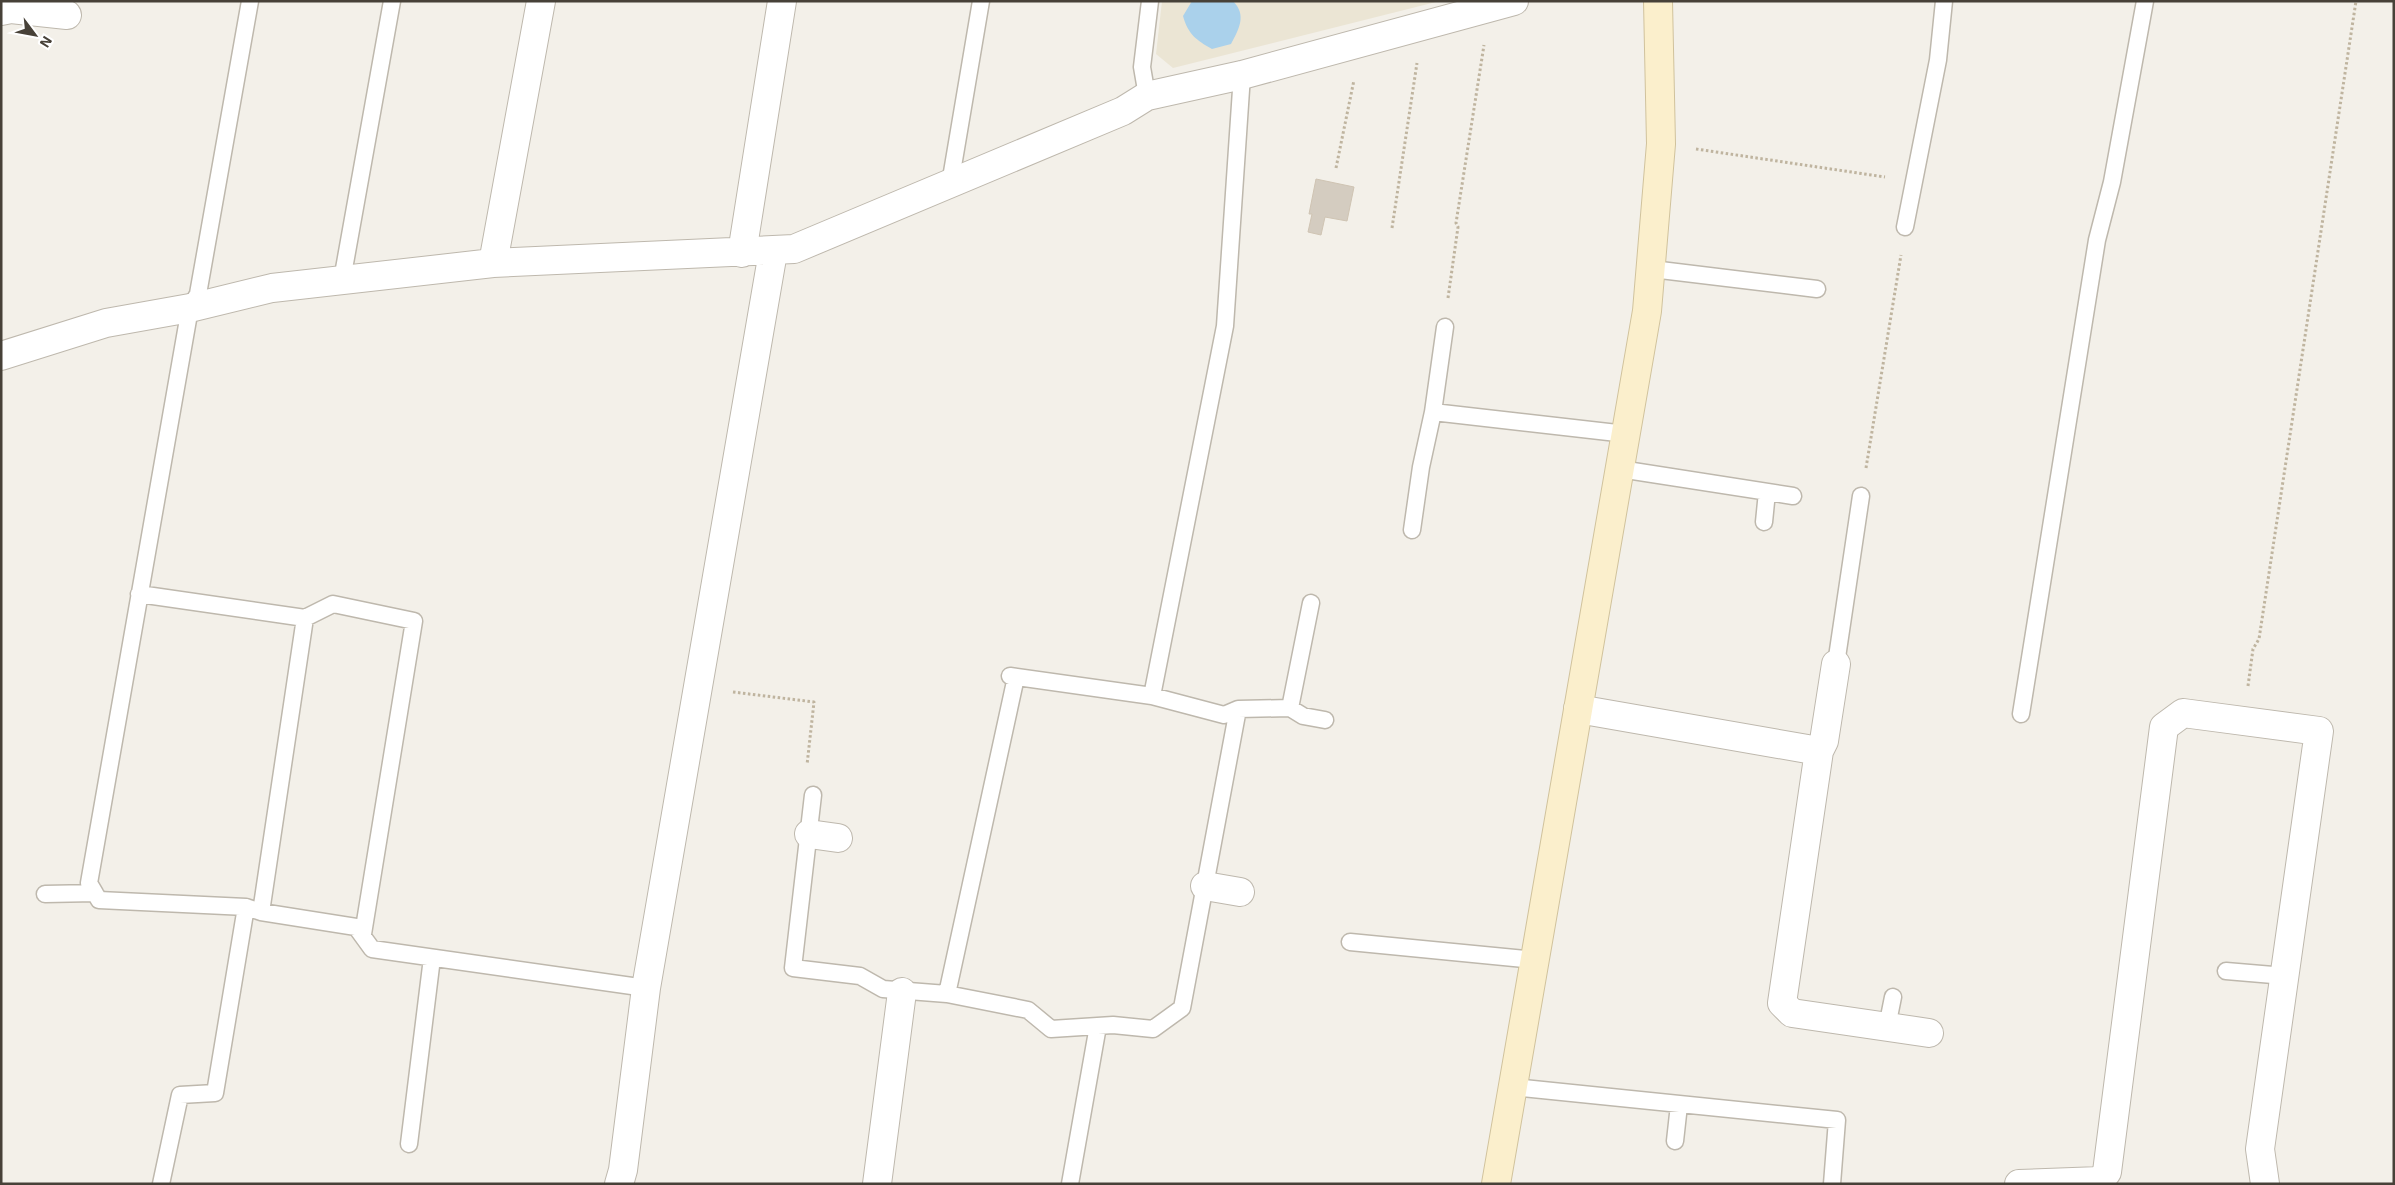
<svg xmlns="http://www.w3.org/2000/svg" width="2395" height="1185" font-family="'Exo 2',sans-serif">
<rect width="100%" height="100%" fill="#f3f0e9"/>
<!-- education -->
<path fill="#ebe5d4" d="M1162,1H1440L1173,68L1156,54Z"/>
<!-- water -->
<path fill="#aad1eb" d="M1192,1H1233C1247,15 1239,29 1231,44L1212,49C1196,40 1188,34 1183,16Z"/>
<!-- building -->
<path fill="#d4ccc0" stroke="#cfc4b3" d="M1316,179L1354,187L1347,221L1325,217L1321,235L1308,232L1312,214H1309Z"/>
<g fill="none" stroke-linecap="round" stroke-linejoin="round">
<!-- lane casing -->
<g stroke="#beb8ad" stroke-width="19">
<path id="lane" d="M250,1L198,294L190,308L89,883L99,900L246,907L261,912L356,927L372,949L646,988
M1147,96L1142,67L1150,1
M950,184L981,1
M1905,227L1938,60L1944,1
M1652,269L1817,289
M342,280L392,1
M1445,327L1433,412L1626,434
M1620,469L1793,496
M1764,522L1767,492
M1412,530L1421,467L1433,412
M139,594L305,618L261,912
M305,618L333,604L414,621L363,934
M1836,664L1861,496
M1152,696L1225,326L1242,75
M1290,708L1303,716L1325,720
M1238,709L1290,708L1311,603
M2021,714L2097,240L2112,182L2145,1
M813,795L793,968L860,976L883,989L947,994L1028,1010L1051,1029L1113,1025L1153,1029L1182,1008L1238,709L1224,715L1152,696L1010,676
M45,894L95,893
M1350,942L1535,960
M2226,971L2285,976
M947,994L1016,677
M1887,1027L1893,997
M1513,1087L1837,1120L1832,1184
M1675,1141L1679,1105
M409,1144L432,958
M161,1184L180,1095L215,1093L246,907
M1070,1184L1098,1026"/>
</g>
<!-- street casing -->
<g stroke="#beb8ad" stroke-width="30">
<path id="street" d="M1,11L11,9L67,15
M742,253L782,1
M493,263L541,1
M1,356L106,323L190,308L272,288L493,263L794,249L1123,111L1147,96L1242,75L1514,1
M1836,664L1824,741L1819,751L1782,1003L1792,1013L1929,1033
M1578,709L1819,751
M809,834L838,838
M1205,886L1240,892
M619,1184L623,1170L646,988L773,252
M877,1184L902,992
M2019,1184L2100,1181L2107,1172L2164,727L2183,713L2319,731L2260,1149L2265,1184"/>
</g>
<!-- secondary casing -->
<g stroke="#d0c29c" stroke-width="30">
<path id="secondary" d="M1496,1184L1647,311L1661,144L1658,1"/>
</g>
<!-- path -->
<path stroke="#bfb49f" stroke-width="3" stroke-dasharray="2.5 2.5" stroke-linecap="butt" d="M1696,149L1885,177
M1336,168L1354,80
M1392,228L1417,63
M1448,298L1458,227L1456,223L1484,45
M1866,468L1901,255
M2248,686L2253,649L2259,639L2356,1
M733,692L814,702L807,765"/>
<!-- lane -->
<use href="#lane" stroke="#fff" stroke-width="16"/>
<!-- street -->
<use href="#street" stroke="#fff" stroke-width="28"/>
<!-- secondary -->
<use href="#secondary" stroke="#fbefcc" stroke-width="28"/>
</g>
<!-- border -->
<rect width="2395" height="1185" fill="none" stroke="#474138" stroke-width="5"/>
<!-- north arrow -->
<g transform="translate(35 35) rotate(122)" stroke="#ffffff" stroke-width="4" paint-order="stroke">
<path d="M0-4L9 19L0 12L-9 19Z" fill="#474138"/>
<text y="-8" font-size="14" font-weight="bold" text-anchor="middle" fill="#474138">N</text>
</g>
</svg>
